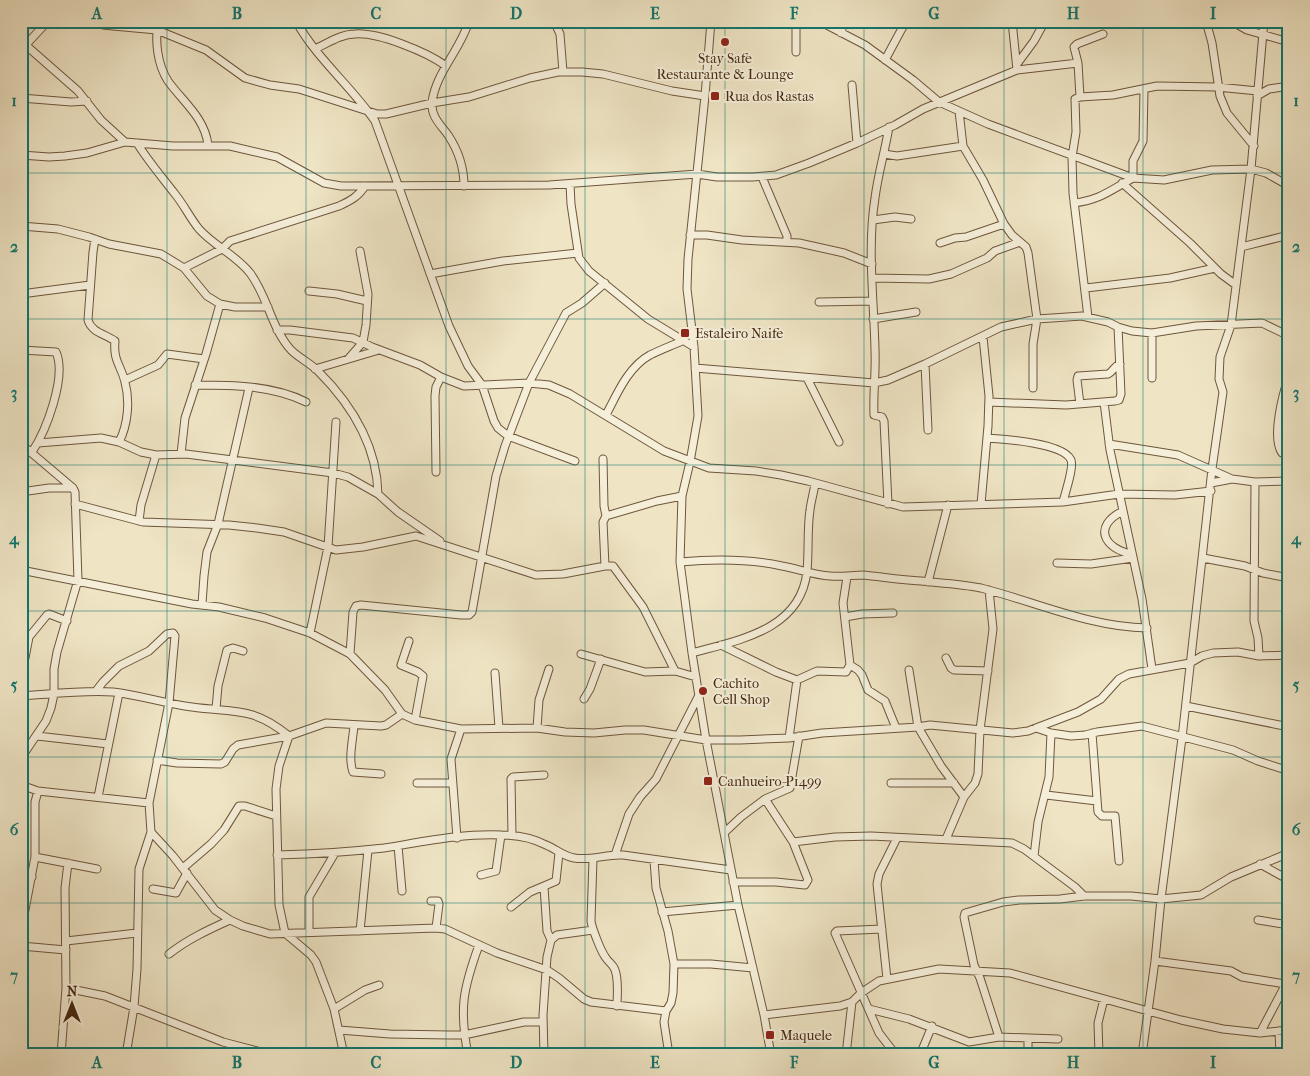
<svg xmlns="http://www.w3.org/2000/svg" width="1310" height="1076" font-family="'IM FELL French Canon',serif">
<rect width="100%" height="100%" fill="#efe5c5"/>
<filter id="stains"><feTurbulence type="fractalNoise" baseFrequency=".004" numOctaves="4"/><feColorMatrix values="0 0 0 0 .2 0 0 0 0 .09 0 0 0 0 .02 0 0 0 .5 -.17"/></filter>
<radialGradient id="worn" r=".72"><stop offset=".6" stop-color="#630" stop-opacity="0"/><stop offset="1" stop-color="#630" stop-opacity=".3"/></radialGradient>
<g fill="none" stroke-linecap="round" stroke-linejoin="round">
<!-- minor casing -->
<g stroke="#6e563c" stroke-width="9">
<path id="minor" d="M94,21L103,25L113,26L157,30L206,50L245,78L270,85L299,89L377,114H386L432,103L469,97L530,78L558,72H582L603,74L672,91L705,96
M158,21C155,41 157,64 168,81C183,102 205,118 208,145
M296,21C316,58 351,86 375,121L449,326L468,366L482,385L494,421L498,428L508,436L575,461
M554,21L560,34L563,72
M711,21L705,96L688,259L687,289L694,347L698,416L690,462L682,496L680,562L692,653L706,740L738,905L764,1015L771,1055
M819,21L865,45L913,80L939,102L988,124L1133,178L1164,180L1212,170L1251,169L1266,173L1289,186
M1012,21L1017,70L1078,63L1080,97L1113,95L1157,86L1217,87L1258,91
M1206,21L1212,43L1220,96L1227,113L1254,146
M1231,21L1247,30L1289,42
M841,33L844,21
M21,41L78,91L101,120L125,142
M315,49C328,43 341,34 355,34C378,32 427,52 446,66
M21,50L48,21
M796,52V21
M885,60L906,21
M1078,63L1074,47L1077,44L1103,34
M1017,64L1034,41L1045,21
M852,85L857,143
M1257,96L1269,89L1289,86
M1080,97L1075,99L1076,132L1072,157L1073,193L1088,317
M21,98L71,102L87,101
M959,111L963,146L983,180L1004,224L1012,235L1026,247L1028,253L1037,319L1033,344V388
M137,143C148,161 162,177 175,194C184,205 190,218 199,229C214,246 236,255 250,273C268,297 271,328 291,350C299,358 310,363 318,371C351,404 377,446 378,494
M884,154L897,156L963,146
M21,155L49,157L65,156L87,153L125,142L173,146H230L277,157L324,183L341,186L549,185L697,174L717,177H753L776,175L809,163L857,143L895,125L923,109L1017,70
M762,177L787,236V242
M1122,183L1190,243L1221,274L1236,285
M570,184L571,204L579,258L589,271L648,319L694,347
M464,186C464,168 458,150 448,135C440,124 431,117 432,102C436,72 461,49 469,21
M1074,203C1100,200 1111,190 1133,178V161L1143,141L1144,89
M873,220L895,217L911,219
M21,226L58,229L89,237L109,244L161,254L184,268L207,296L220,304L235,307H268
M690,235H707L742,240L799,243L844,253L872,264
M95,239L93,252L88,320C91,332 105,334 115,341C113,361 121,365 125,382C130,401 128,425 119,442
M940,243L955,238L966,237L1004,224
M1241,247L1289,235
M184,268L222,249L230,241L339,206C350,201 358,197 365,186
M430,274L503,261L578,253
M872,278L929,279L951,274L987,258L995,251L1020,242
M1086,288L1170,278L1215,268
M309,291L337,294L367,301
M21,294L90,285
M819,302L872,301
M873,319L916,312
M277,330H290L353,338L372,347L420,365L441,377L464,386L529,383L549,385L570,394L664,451L709,468L756,471L781,475L808,481L903,507L1063,502L1119,494L1175,495L1211,491
M1152,333V378
M21,350L56,352C67,377 46,431 32,452
M349,358L363,342L366,325L368,294L360,251
M925,364L928,430
M695,368L874,383L888,380L925,364L1001,327L1037,319L1082,316L1108,322L1118,327L1132,331L1152,333L1196,326L1262,323L1289,336
M315,369L379,350
M1289,376C1283,393 1271,438 1282,453L1289,455
M807,378L839,442
M125,380L158,365L167,354L204,359
M195,385C231,385 273,385 306,402
M989,402L1066,405L1115,401L1119,400L1121,394L1118,327
M1104,402L1110,450L1142,599L1152,669
M1080,404L1077,380L1078,376L1108,374C1113,372 1114,366 1120,364
M606,415C617,394 628,367 650,355C660,350 671,346 682,341
M987,438C1004,439 1064,443 1071,460C1074,468 1065,493 1063,502
M38,443L101,438L119,442L141,452L156,455L186,454L333,473L348,477L378,494L398,512L440,541
M21,444L73,488L75,492L78,580L57,652L54,669V694L51,708L46,721L21,758
M1109,444L1178,455L1232,479L1255,482L1289,481
M181,454L185,418L206,354L220,304
M603,459L604,506L606,516
M436,472L435,396L436,387L441,377
M1255,482L1254,621L1258,638L1259,656
M1211,483L1232,479
M21,492L49,488H73
M75,504L143,522L229,525L257,528L284,532L336,550L363,547L416,536L536,575L563,574L605,566H613L643,607L675,671
M888,504L884,421L882,417L874,415C873,393 876,372 875,350C874,300 867,248 875,198C878,174 885,151 889,127
M981,504L988,426L989,396L983,337
M1123,511C1092,526 1104,549 1132,554
M139,521L141,505L156,455
M1203,558L1245,566L1263,573L1289,578
M680,562C713,559 750,559 782,566C799,569 814,575 830,576C842,577 853,575 864,575C883,577 902,580 921,581C941,583 962,584 981,588C1036,602 1090,627 1147,628
M1057,563L1091,564L1133,558
M605,566L603,522L606,516L657,501L682,496
M21,570L192,604L219,607L265,618L310,633L350,654L385,690L402,714L415,720L461,729L537,728L565,732L594,733L625,730H644L706,740H740L789,738L822,733L918,727L930,725L1013,733L1028,731L1078,712L1101,699L1119,679L1129,674L1190,663L1202,656L1213,653L1238,652L1259,656L1289,655
M928,582L948,505
M202,604L204,576L207,552L218,524L249,388
M845,617L862,614L893,613
M310,633L328,547L336,422
M409,641L401,665L418,672L423,676L415,720
M721,645L776,672L797,680L817,671L846,672L850,665L843,603L847,577
M692,653C739,640 801,630 807,571C809,550 807,530 810,510C811,501 814,492 815,483
M350,654L353,612L356,606L361,605L461,615H469L472,612L496,476L505,446L529,383L566,313L582,303L605,283
M581,654L645,672L675,671L696,677
M25,658L29,637L47,615L49,614L67,621
M946,658L951,668L954,670L988,671
M850,665L858,670L862,675L868,690L885,701L896,728
M909,670L918,727L941,766L964,797
M495,673L499,728
M96,691L103,682L119,666L149,651L167,634L173,633L175,636L169,703L149,803L151,832L139,869L137,969L134,1007L126,1055
M21,696C52,694 83,690 113,692C140,695 166,704 192,707C235,713 252,706 289,736L279,766L276,789L279,905L285,933L311,955L316,962L334,1009L344,1055
M584,699L590,689L601,659
M1186,706L1289,727
M216,709L218,686L227,650L233,648L243,651
M354,725C353,740 348,758 353,772L381,774
M537,728L539,700L549,669
M1051,733L1071,736L1085,735L1097,732L1142,726L1233,750L1258,761L1289,771
M1092,733L1098,812L1102,816H1115L1119,861
M37,736L108,744
M789,738L797,680
M157,760L177,763L221,764L225,762L233,749L238,745L289,736L326,723L381,726L386,725L402,714
M417,783H452
M891,783H954
M21,785L38,791L149,803
M1046,795L1097,801
M98,797L119,693
M151,832L173,856L215,910L230,920L243,926L270,934L436,928L445,929L497,953L547,970L559,978L584,999L591,1002L666,1011
M724,833L741,817L765,799L790,788L799,736
M512,835L511,779L513,777L544,775
M457,838L451,759L461,729
M946,839L964,797L975,783L978,774L980,730L993,629L989,590
M793,842L835,837L871,836L1012,843L1024,849L1075,887L1084,896
M398,846L402,891
M277,855C313,854 348,852 384,848C422,842 463,833 502,835C517,835 533,838 546,845C556,849 563,856 574,858C591,861 606,854 623,855L731,870
M615,855L629,814L640,797L656,779L699,695
M1034,856L1038,822L1049,777L1051,733L1036,728
M35,857L97,869
M593,859L591,921C592,928 601,952 606,958C609,963 613,964 615,970C619,981 617,995 617,1006
M654,860L656,888L668,931L674,964L673,993L671,1003L666,1011L664,1022L669,1055
M1260,864L1289,880
M183,868L211,844L224,830L239,806H245L276,816
M481,875L496,871L501,835
M21,878L32,877
M733,882H776L805,885L808,880L793,842L765,799
M544,887L547,931L551,940
M153,889L176,893L187,873
M431,901H438L439,904L436,928
M511,907L530,892L556,881L559,853
M662,912L738,905
M1258,920L1289,925
M882,929L837,931L835,933L879,1033L896,1055
M21,931L35,857V802L38,791
M360,931L368,850
M309,932V897L335,853
M66,941L137,933
M21,946L66,950
M169,954C188,939 208,930 230,920
M1155,961L1231,971L1242,977L1285,984
M674,964H711L753,968
M887,979L877,884L879,874L897,838
M66,988L105,996L223,1042L273,1055
M334,1009L365,990L379,985
M869,1009L909,1019L969,1042L999,1037L1058,1039
M764,1015L840,1006L852,1002L861,993L879,981L939,969L1010,973L1181,1020L1223,1029L1260,1033L1289,1030
M339,1030L390,1034L449,1035H464L524,1022H542
M1279,1031L1280,1055
M1260,1033L1289,978
M999,1037L980,978L974,965L964,917L965,913L1003,902L1019,900L1060,899L1084,896H1131L1161,899L1201,895L1231,877L1289,853
M61,1055L66,988L65,888L68,863
M468,1055C459,1009 463,989 479,945
M544,1055L543,1015L547,957L551,940L557,935L593,930
M760,1055L771,1053
M846,1055L852,1002
M920,1055L932,1026
M1028,1055V1038
M1099,1055L1098,1023L1104,999
M1142,1055L1155,961L1161,899L1182,738L1212,469L1223,392L1219,379L1220,357L1231,325L1251,169L1264,21"/>
</g>
<!-- minor -->
<use href="#minor" stroke="#f5eed9" stroke-width="7"/>
</g>
<!-- grid -->
<path fill="none" stroke="#0f766e" stroke-width="1" stroke-opacity="0.55" d="M167,21V1055M306,21V1055M446,21V1055M585,21V1055M725,21V1055M864,21V1055M1004,21V1055M1143,21V1055M21,173H1289M21,319H1289M21,465H1289M21,611H1289M21,757H1289M21,903H1289"/>
<!-- markers -->
<g fill="#8f2418" stroke="#f5eed9" stroke-width="2">
<circle cx="725" cy="42" r="5"/>
<rect x="710" y="91" width="10" height="10" rx="2.5"/>
<rect x="680" y="328" width="10" height="10" rx="2.5"/>
<circle cx="703" cy="691" r="5"/>
<rect x="703" y="776" width="10" height="10" rx="2.5"/>
<rect x="765" y="1030" width="10" height="10" rx="2.5"/>
</g>
<g text-anchor="middle" stroke-width="4" stroke-linejoin="round" paint-order="stroke">
<!-- poi labels -->
<g font-size="14" fill="#43260e" stroke="#f5eed9" text-anchor="start">
<text x="725" y="63" text-anchor="middle">Stay Safe<tspan x="725" dy="16">Restaurante &amp; Lounge</tspan></text>
<text x="725" y="101">Rua dos Rastas</text>
<text x="695" y="338">Estaleiro Naife</text>
<text x="713" y="688">Cachito<tspan x="713" dy="16">Cell Shop</tspan></text>
<text x="718" y="786">Canhueiro-P1499</text>
<text x="780" y="1040">Maquele</text>
</g>
</g>
<!-- margin -->
<rect width="1310" height="1076" fill="none" stroke="#efe5c5" stroke-width="55"/>
<!-- north arrow -->
<g transform="translate(72 1004)" stroke="#f5eed9" stroke-width="4" paint-order="stroke">
<path d="M0-4L9 19L0 12L-9 19Z" fill="#43260e"/>
<text y="-8" font-size="14" font-weight="bold" text-anchor="middle" fill="#43260e">N</text>
</g>
<rect x="28" y="28" width="1254" height="1020" fill="none" stroke="#0f766e" stroke-width="2"/>
<g font-size="16" text-anchor="middle" font-weight="bold" fill="#0f766e">
<text x="97" y="19">A</text>
<text x="237" y="19">B</text>
<text x="376" y="19">C</text>
<text x="516" y="19">D</text>
<text x="655" y="19">E</text>
<text x="794" y="19">F</text>
<text x="934" y="19">G</text>
<text x="1073" y="19">H</text>
<text x="1213" y="19">I</text>
<text x="14" y="106">1</text>
<text x="1296" y="106">1</text>
<text x="14" y="252">2</text>
<text x="1296" y="252">2</text>
<text x="14" y="398">3</text>
<text x="1296" y="398">3</text>
<text x="14" y="544">4</text>
<text x="1296" y="544">4</text>
<text x="14" y="690">5</text>
<text x="1296" y="690">5</text>
<text x="14" y="835">6</text>
<text x="1296" y="835">6</text>
<text x="14" y="981">7</text>
<text x="1296" y="981">7</text>
<text x="97" y="1068">A</text>
<text x="237" y="1068">B</text>
<text x="376" y="1068">C</text>
<text x="516" y="1068">D</text>
<text x="655" y="1068">E</text>
<text x="794" y="1068">F</text>
<text x="934" y="1068">G</text>
<text x="1073" y="1068">H</text>
<text x="1213" y="1068">I</text>
</g>
<rect width="100%" height="100%" filter="url(#stains)"/>
<rect width="100%" height="100%" fill="url(#worn)"/>
</svg>
